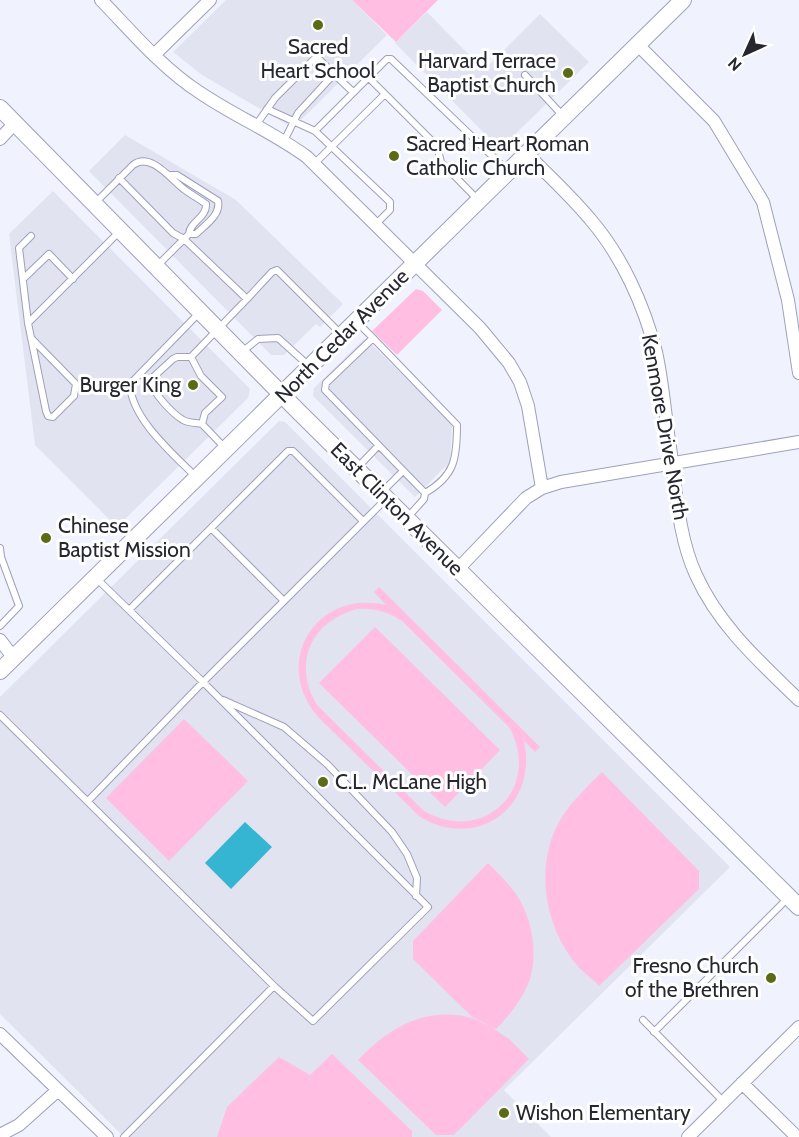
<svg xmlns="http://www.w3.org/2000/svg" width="799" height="1137" font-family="Cabin,sans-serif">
<rect width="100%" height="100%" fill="#f0f2fd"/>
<!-- built -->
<path fill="#e1e3f1" d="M226,0H352L387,35L293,128L202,75L173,52Z
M427,12L484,70L540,14L589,62L500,149L395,43Z
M125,135L236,200L343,304L320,327L316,324L284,355H271L89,171Z
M53,191L250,389L248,398L117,527L35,445L9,234Z
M365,338L452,423L450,462L415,497L313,396L314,388Z
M279,421L285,422L730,867L504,1090L551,1137H124L0,1014V697Z"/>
<!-- green -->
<path fill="#ffbee2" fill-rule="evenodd" d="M352,0H438L396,42Z
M416,289L423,291L442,310L397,355L372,331Z
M379,587L540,747L535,752L524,741C538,807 478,851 420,817L318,717C271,662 316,589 386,605L374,592ZM357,609C374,608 387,611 402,621L509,727C543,787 484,846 424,811L317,705C292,664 311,621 357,609Z
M375,627L500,750L445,807L319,683Z
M184,719L248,781L169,861L106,798Z
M602,772L699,871V889L599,986C592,978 582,972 576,964C543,924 534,861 562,817C573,800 588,786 602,772Z
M488,863C498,873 508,883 516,894C532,917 538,953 530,979C523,998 510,1015 496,1029L491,1027L509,1039L529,1059L454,1135H436L358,1060C390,1027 425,1006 472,1018C478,1020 483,1024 489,1026L471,1016L413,959V941Z
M332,1054L412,1131V1137H217L227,1107L279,1057L310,1075Z"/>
<!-- water -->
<path fill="#36b5d2" d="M245,822L272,847L231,889L205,863Z"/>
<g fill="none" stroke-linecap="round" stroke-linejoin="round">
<!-- service casing -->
<g stroke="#9da0ba" stroke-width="8">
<path id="service" d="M525,75L564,117
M368,77L432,141L438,150L441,162L479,201
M267,109L315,131L390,202V210L376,224
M256,125L275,98L314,59L317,57L334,74
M315,131L387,59H391L508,171
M284,141L298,113L334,74L353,92
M314,164L385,94
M171,175H177L218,201C221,215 205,225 196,234H189
M119,178L173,233L184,239L247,299L191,357L201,376L222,397L205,413L202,424L226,449
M96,202L133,165C151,151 172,181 185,190C192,195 199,199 206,204C207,218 190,221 189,234L156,267
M23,279L49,254L73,279
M247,299L272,272L277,270L342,335
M28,323L19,248L31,236
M358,323L373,338L326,383L325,390L425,493L424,499L407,518
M373,338L457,425C457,458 455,476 425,493
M32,339L76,384L74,396L53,417L48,416L46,411L28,323L120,231
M243,351L258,339L278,338L308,365
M191,357H177L173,359L151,379C150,391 173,414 183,420C189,423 196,423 202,424
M358,467L378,446
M195,476C172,453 131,418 130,384L200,312
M381,493L403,471
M211,528L284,601
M0,548L1,557L19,606L0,626
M97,579L203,682L386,499
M129,610L288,451H293L363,521
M223,700L284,727L327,764L392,832L407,854L417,878L416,896
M0,715L274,986L124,1137
M88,801L203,682L428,907L313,1021L274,986
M643,1020L723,1101
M654,1032L789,897"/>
</g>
<!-- minor casing -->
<g stroke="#9da0ba" stroke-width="14">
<path id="minor" d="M101,0C132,32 162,68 199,92C234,116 273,132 307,157L480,328L509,363L520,382L528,406L542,488
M638,45L714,121L763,202L788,300L799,373
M154,55L210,0
M0,139L15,123
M527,154C548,175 571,196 590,219C622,256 644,305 656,352C663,383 665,416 670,447C676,488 678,536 696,575C719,626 760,662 799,700
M458,569L526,498L542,488L561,482L799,442
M0,640L13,657
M0,1034L107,1137
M742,1083L797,1137
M0,1135L19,1125L58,1090
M688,1137L799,1027"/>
</g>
<!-- secondary casing -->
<g stroke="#9da0ba" stroke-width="18">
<path id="secondary" d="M0,108L296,409L799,907
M0,671L683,0"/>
</g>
<!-- service -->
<use href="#service" stroke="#fff" stroke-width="6"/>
<!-- minor -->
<use href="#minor" stroke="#fff" stroke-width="12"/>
<!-- secondary -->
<use href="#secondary" stroke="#fff" stroke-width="16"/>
</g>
<!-- markers -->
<g fill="#5a6a15" stroke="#fff" stroke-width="2">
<circle cx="318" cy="25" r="6"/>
<circle cx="568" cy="73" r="6"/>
<circle cx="394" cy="156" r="6"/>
<circle cx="193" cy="385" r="6"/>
<circle cx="46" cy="538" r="6"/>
<circle cx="323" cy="782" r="6"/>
<circle cx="771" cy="978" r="6"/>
<circle cx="504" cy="1113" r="6"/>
</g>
<g text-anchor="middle" stroke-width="6" stroke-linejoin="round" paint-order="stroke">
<!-- poi labels -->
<g font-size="21" fill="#262731" stroke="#fff" text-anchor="start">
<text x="318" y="54" text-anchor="middle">Sacred<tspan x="318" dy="24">Heart School</tspan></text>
<text x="556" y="68" text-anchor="end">Harvard Terrace<tspan x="556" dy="24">Baptist Church</tspan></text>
<text x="406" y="151">Sacred Heart Roman<tspan x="406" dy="24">Catholic Church</tspan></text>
<text x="181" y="392" text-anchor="end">Burger King</text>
<text x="58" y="533">Chinese<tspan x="58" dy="24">Baptist Mission</tspan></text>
<text x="335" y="789">C.L. McLane High</text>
<text x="759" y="973" text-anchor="end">Fresno Church<tspan x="759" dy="24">of the Brethren</tspan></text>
<text x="516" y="1120">Wishon Elementary</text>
</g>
<!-- street labels -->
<g font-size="21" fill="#262731" stroke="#fff">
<text transform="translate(342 336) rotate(-45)" y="7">North Cedar Avenue</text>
<text transform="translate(665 427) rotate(80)" y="7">Kenmore Drive North</text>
<text transform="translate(397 509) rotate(45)" y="7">East Clinton Avenue</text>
</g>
</g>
<!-- north arrow -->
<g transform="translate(745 54) rotate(225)" stroke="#ffffff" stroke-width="4.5" paint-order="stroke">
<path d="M0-4.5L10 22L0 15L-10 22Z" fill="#262731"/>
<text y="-9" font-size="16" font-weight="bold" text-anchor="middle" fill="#262731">N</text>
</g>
</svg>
